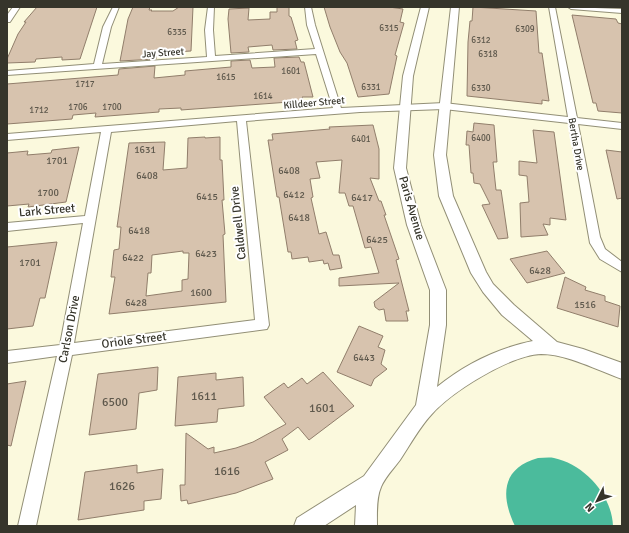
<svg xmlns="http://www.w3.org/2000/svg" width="629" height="533" font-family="Signika,sans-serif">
<rect width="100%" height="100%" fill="#fbf9dd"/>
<!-- water -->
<path fill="#4bbb9c" d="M538,458C543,458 549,457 554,458C584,464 612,495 613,526H515C500,495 502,468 538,458Z"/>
<!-- building -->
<path fill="#d7c3ae" stroke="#917e6b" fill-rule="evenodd" d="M37,7H97L80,59L62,60V57L36,59L35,62L7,63V59L18,34L26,22H24Z
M133,7H150L149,10H152L151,11H173L179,7H193L191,51L157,53L156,59L120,61L128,19Z
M277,7H289V16L291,17L298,40L295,41L297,49L273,50L272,45L248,47L249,52L231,53L228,19L229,9L249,8L248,20L270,19V12H277Z
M324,7H389L403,9L400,22L404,23L395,55L397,56L389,94L358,97L347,63L340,52L330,27Z
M473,7L536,11L539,53H542L549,101L542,100V104L467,96L468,42L470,21H472Z
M572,15L616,19L618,23L622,24V113L598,111L596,103H593Z
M299,57L301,62H304L313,97H302L303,101L181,110V108L159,109V112L95,117L96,113L73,115L72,119L7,124V84L118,75L119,69L155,66L154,78L185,75V71L231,67V61L250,60L252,68L275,67L274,58Z
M474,123L494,125L497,162H493L496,190H501L508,238L498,239L482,205L490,204L480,184L474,183L473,173H471L469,145H466L467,131L473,132Z
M373,125L379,149V179L370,178L379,201H381L386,215H384L399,259L396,260L409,311H406L408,321H386L384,309L379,310L375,307L374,302L399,283L339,286V278L379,273L371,247L365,248L353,206H349L345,193H339L342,160L316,162L320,178L310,179L313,197L311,198L319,234L326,232L333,255H339L342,268L330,270L328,263L324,264L323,260L309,262L308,257L292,259L291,252H288L279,197H277L268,140H273L272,134L330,129L329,127Z
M533,130L554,132L566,220L550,218V225L543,224L548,235L521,237L520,203L529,202L527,176L519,175V161L537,163Z
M205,137V138L220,137V160H222L224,200H222L225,234L223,235L226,302L109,314L115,277H111L114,250L119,249L121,227H117L129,143L165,142L163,170L187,168L188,138ZM183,251V253H189L188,279L182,280V291L146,296L148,273H151L152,255Z
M79,147L66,202L28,207L29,204L7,206V153L28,151L27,155L51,153L52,150Z
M606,150L622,152V198L617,199Z
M57,242L45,298H40L33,326L7,329V247Z
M547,251L565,273L527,283L510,259Z
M565,277L586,287L585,290L605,296V301L620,306L618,327L557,308Z
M359,326L383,336L378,347L385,350L381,364L387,369L374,379L371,386L337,372Z
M158,367L157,390L139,393L136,429L89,435L98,374Z
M323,372L354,406L309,440L298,427L282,439L288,450L265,462L273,479L236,493L188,504L187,500L181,501L180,485H185L186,433L208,449L214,447V453L236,448L253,442L286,424L264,397L284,383L288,388L302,378L307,384Z
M216,373V380L243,377L244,406L218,409L217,422L175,426L178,377Z
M26,381L11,446L7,445V384Z
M137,465V473L163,469L161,499L144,501V510L78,520L85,472Z"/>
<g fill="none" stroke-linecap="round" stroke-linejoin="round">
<!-- minor casing -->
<g stroke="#928f76" stroke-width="2">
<path id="minor" d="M13,7H20L10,22H7V15Z
M113,7H119L111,27L102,64L207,57L205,30L208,7H214L213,30L215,56L315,49L307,25L305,7H311L315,25L341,108L444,103L568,117L549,7H555L577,118L622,123V129L578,124L600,237L605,249L622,262V272L600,259L590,243L569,123L444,109L360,112L246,121L269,325L267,329L72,355L36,526H18L57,356L7,363V351L60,345L83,223L7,231V223L85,216L101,132L7,140V134L333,108L316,54L7,75V71L94,64L103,27ZM237,121L255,320L74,343L111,132Z
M568,7L622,9V13L571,9Z"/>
</g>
<!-- tertiary casing -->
<g stroke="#928f76" stroke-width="2">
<path id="tertiary" d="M421,7H429L413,76L406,168L421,225L446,290V325L437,387C464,365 498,348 533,341L502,315L483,292L471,273L439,196L434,155L451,7H459L446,155L453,196L486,272L493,284L514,305L557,342L583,349L622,363V379C597,370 567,354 541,354C510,355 451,392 431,415C419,428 410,445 400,460C394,468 385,477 381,487C376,498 377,514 377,526H355L356,505L324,526H294L297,518L364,476L416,405L430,325V290L407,225L394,168L403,76Z"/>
</g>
<!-- minor -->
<use href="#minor" fill="#fff" fill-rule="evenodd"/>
<!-- tertiary -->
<use href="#tertiary" fill="#fff" fill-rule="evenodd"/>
</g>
<g text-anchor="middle" stroke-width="4" stroke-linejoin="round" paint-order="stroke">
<!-- far-number labels -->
<g font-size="9" fill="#5e584c">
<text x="389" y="31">6315</text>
<text x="525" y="32">6309</text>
<text x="177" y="35">6335</text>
<text x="481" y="43">6312</text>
<text x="488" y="57">6318</text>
<text x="291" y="74">1601</text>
<text x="226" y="80">1615</text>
<text x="85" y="87">1717</text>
<text x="371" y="90">6331</text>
<text x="481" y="91">6330</text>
<text x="263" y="99">1614</text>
<text x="78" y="110">1706</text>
<text x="112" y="110">1700</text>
<text x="39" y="113">1712</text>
<text x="481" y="141">6400</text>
<text x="361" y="142">6401</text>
</g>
<!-- far-street labels -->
<g font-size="10" fill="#36352b" stroke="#fff">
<text transform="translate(163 52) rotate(-4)" y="4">Jay Street</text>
<text transform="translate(314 102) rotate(-5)" y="4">Killdeer Street</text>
<text transform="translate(577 144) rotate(80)" y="4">Bertha Drive</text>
</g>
<!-- number labels -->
<g font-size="10" fill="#5e584c">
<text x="145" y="153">1631</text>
<text x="57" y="164">1701</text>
<text x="289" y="174">6408</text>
<text x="147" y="179">6408</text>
<text x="48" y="196">1700</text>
<text x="294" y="198">6412</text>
<text x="207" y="200">6415</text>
<text x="362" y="201">6417</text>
<text x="299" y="221">6418</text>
<text x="139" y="234">6418</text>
<text x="377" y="243">6425</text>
<text x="206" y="257">6423</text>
<text x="133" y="261">6422</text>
<text x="30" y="266">1701</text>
<text x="540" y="274">6428</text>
<text x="201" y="296">1600</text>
<text x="136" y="306">6428</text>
<text x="585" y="308">1516</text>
<text x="364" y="361">6443</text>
</g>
<!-- street labels -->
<g font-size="12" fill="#36352b" stroke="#fff">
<text transform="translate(412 208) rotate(74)" y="4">Paris Avenue</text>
<text transform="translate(47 210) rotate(-5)" y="4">Lark Street</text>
<text transform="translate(238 223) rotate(-96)" y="4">Caldwell Drive</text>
<text transform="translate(69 329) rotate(-79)" y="4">Carlson Drive</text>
<text transform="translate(134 340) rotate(-7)" y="4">Oriole Street</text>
</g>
<!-- near-number labels -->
<g font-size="12" fill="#5e584c">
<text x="204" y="400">1611</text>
<text x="115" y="406">6500</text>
<text x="322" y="412">1601</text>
<text x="227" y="475">1616</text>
<text x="122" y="490">1626</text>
</g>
</g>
<!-- border -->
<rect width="629" height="533" fill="none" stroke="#36352b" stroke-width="16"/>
<!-- north arrow -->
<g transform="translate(597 501) rotate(228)" stroke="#ffffff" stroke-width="3" paint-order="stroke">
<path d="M0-3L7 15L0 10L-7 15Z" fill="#36352b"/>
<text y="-6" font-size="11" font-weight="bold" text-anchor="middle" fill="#36352b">N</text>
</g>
</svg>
